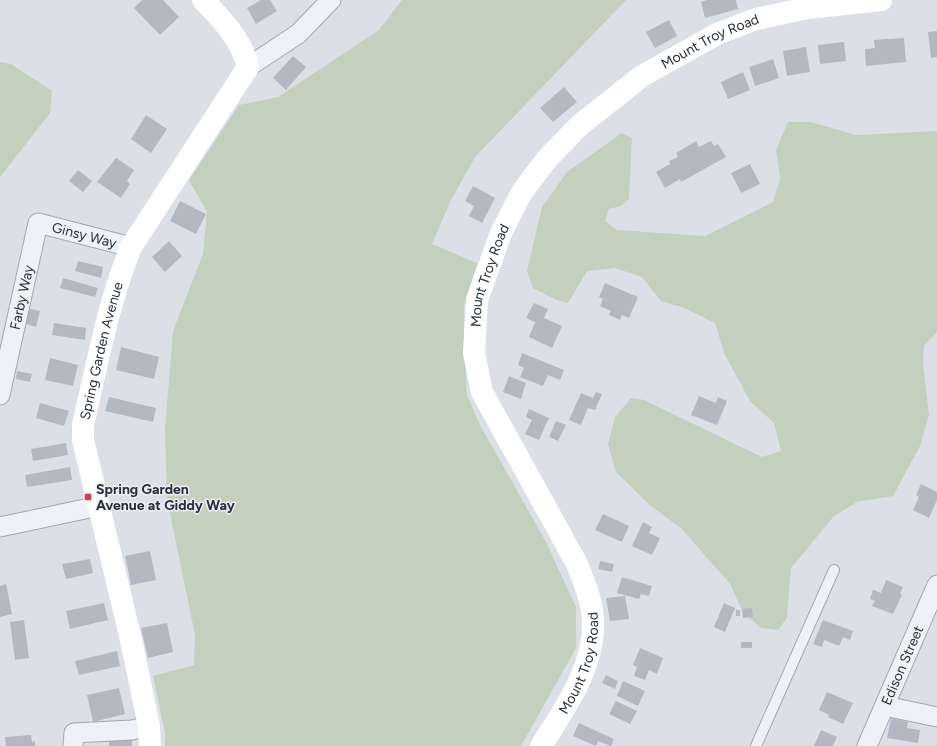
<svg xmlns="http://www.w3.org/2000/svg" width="937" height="746" font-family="Figtree,sans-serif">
<rect width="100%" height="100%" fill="#dce0e6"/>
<!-- green -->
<path fill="#c2d0bd" d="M402,0H626L475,157L450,202L432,244L477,263L464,306V346L467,395L480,425L546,542L576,607V648L521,746H165V733L153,676L194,665L195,635L167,499L165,429L173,331L203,254L207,212L189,180L239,105L278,97L379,30Z
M0,62L11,64L52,91L50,113L0,177Z
M788,122H811L856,135L937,131V332L924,346L923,363L929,415L920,446L893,496L857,502L834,516L791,568L787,618L778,630L761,628L743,612L730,584L682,529L651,506L616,472L608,444L615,417L631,398L644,400L762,457L781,451L774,423L750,401L724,353L715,323L685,308L661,301L642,277L615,268L587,271L568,303L559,301L533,288L527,271L542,207L567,172L622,133L632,138L629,199L621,206L609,209L605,221L617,230L705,236L773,202L780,179L776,150Z"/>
<!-- building -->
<path fill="#b3b9c3" d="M142,0H163L179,17L160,35L134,8Z
M261,0H270L277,11L256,24L247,8Z
M707,0H736L738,9L705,18L701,2Z
M669,20L677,36L655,48L646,32Z
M937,31V57L931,58L928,32Z
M904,38L906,62L866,66L865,49L875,48L874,40Z
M844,42L846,61L820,64L818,45Z
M806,47L810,72L787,76L783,51Z
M293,56L306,67L286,90L273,78Z
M773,59L779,78L755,86L749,67Z
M743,72L750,90L728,99L721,82Z
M564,87L577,102L553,122L540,108Z
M146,115L167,129L151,153L131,139Z
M696,141L699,147L711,141L714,146L718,144L726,157L681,182L680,179L665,188L656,172L670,164L669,161L678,157L676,153Z
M116,158L134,170L127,181L130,184L121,198L97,182Z
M750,164L760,184L741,193L731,173Z
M78,170L92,181L83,192L69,181Z
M473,186L495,198L482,223L469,216L474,206L465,201Z
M180,201L206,214L196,234L170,221Z
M169,241L182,256L165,272L152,257Z
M78,261L103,267L101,278L75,271Z
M63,278L98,288L95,297L60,288Z
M605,283L638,297L629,318L622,315L620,320L609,315L611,311L600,306L603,299L599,297Z
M534,303L548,309L544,318L562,326L552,348L529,337L535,322L526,318Z
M22,307L40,311L36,327L19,322Z
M54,323L86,328L85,340L52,335Z
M121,347L159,357L154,379L116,370Z
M522,353L564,370L560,380L548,375L543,386L520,377L524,368L518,365Z
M50,358L78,365L73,386L45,380Z
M17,371L32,374L30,382L16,379Z
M509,376L526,383L521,399L503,392Z
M596,392L602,394L595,410L588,408L581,425L569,420L581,393L593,398Z
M699,396L716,403L718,397L727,401L717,425L691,415Z
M109,397L156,408L153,422L105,411Z
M40,403L69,411L64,426L36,418Z
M529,409L549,418L539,440L525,434L532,420L526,417Z
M556,421L566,425L558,441L549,437Z
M66,443L68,455L33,461L31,449Z
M70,467L72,480L27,487L25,475Z
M921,484L937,492V500L929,518L913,510L919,497L916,495Z
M603,514L629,526L622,542L595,530Z
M643,522L652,527L649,533L660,538L652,555L632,546Z
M150,551L156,580L131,585L125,556Z
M90,559L93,573L66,579L62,564Z
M600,561L614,564L612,572L598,569Z
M622,577L652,586L649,596L641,594L639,599L617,593Z
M886,580L903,587L900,594L902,595L893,614L872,606L875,601L870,599L873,590L881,593Z
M6,584L12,614L0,617V586Z
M625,596L629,619L610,621L606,598Z
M104,603L108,620L70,629L66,611Z
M724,603L735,608L725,632L714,627Z
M752,608L753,617L743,618L742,609Z
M736,610H740V616H736Z
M24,620L29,658L15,660L10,622Z
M823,620L853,631L850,640L843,637L839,646L824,640L822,647L813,644Z
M167,623L173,652L148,658L141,628Z
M741,642H752V648H741Z
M640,648L663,658L657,674L649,670L645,680L634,676L637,667L633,665Z
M117,651L120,666L79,675L75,661Z
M606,675L618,681L615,689L602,683Z
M623,681L645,691L638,706L617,696Z
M119,688L125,714L93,722L87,695Z
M827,692L853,703L843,724L828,717L829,715L819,710Z
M616,701L637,711L630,724L609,714Z
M891,718L908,722L907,728L920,730L918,743L887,738Z
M579,723L614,739L611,746L598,741L596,746L573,736Z
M821,730L837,737L833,746H814Z
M31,735L32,742L35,741V746H6L5,737Z
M109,738H132V746H109Z"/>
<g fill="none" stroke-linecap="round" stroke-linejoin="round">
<!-- lane casing -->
<g stroke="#a2a7b0" stroke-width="12">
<path id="lane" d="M756,746L834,570"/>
</g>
<!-- street casing -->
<g stroke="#a2a7b0" stroke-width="21">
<g id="street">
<path d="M248,67L298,34L331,0"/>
<path id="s1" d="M0,395L38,223L131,247"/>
<path d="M0,527L99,506"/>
<path d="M885,706L937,717"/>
<path d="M73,746L74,733L132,730L149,726"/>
<path id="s2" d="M867,746L937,585"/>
</g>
</g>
<!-- lane -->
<use href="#lane" stroke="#eef1f5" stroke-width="10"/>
<!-- street -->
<use href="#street" stroke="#eef1f5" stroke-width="19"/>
<!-- secondary -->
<g stroke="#fff" stroke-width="22">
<path id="s3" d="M150,746L149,726L131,640L83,440V425C97,365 108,304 131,247L248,67C243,42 221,18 203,0"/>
<path id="s4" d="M541,746C565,708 595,667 593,620C592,600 584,582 577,564L482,392L474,353L477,300L501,233L522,192L547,159L580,125L642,76L717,34L756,19L808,8L881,0"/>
</g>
</g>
<!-- markers -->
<rect fill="#ce3e58" stroke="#ebeff4" stroke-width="1.5" x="84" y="493" width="8" height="8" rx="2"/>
<g text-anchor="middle" stroke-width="3" stroke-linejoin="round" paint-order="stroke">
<!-- street labels -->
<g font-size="14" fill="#262e3c" stroke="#ebeff4">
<text dy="5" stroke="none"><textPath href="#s4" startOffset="848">Mount Troy Road</textPath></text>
<text dy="5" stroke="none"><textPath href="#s1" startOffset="224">Ginsy Way</textPath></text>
<text dy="5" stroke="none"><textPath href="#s4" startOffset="513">Mount Troy Road</textPath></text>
<text dy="5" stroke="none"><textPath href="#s1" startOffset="100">Farby Way</textPath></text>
<text dy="5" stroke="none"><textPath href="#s3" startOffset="405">Spring Garden Avenue</textPath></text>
<text dy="5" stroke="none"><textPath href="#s4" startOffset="93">Mount Troy Road</textPath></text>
<text dy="5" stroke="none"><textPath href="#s2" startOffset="88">Edison Street</textPath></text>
</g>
<!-- poi labels -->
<g font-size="14" font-weight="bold" fill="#262e3c" stroke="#ebeff4" text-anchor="start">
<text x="96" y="494">Spring Garden<tspan x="96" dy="16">Avenue at Giddy Way</tspan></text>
</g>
</g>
</svg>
